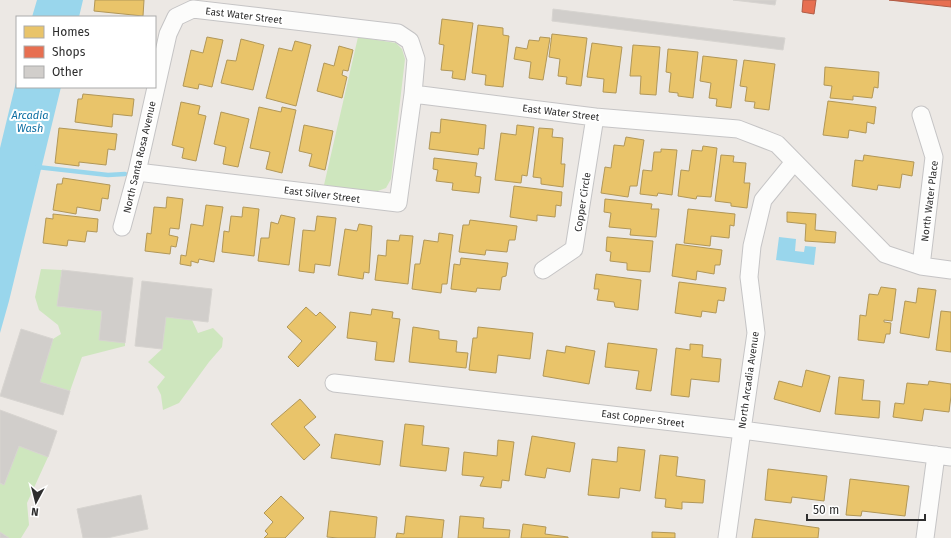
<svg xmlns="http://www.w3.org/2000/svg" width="951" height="538" font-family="'Fira Sans',sans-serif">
<rect width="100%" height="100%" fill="#ece8e4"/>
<!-- green -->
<path fill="#cee6be" d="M358,37L396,43L402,49L405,59L391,179L386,188L375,192L324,185Z
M41,269L62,270L58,306L102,311L99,340L125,341V346L82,357L70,391L40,382L53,339L61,334L58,325L39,310L35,297Z
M166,317L192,320L198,333L213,328L223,338L222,347L209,362L179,403L163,410L161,395L157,387L165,377L148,362L162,349Z
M19,446L48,457L27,503L29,525L21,538H9L0,532V483L4,485Z"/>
<!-- water -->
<path fill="#99d6ec" d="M37,0H83L79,17H32Z
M17,78V87H61L9,301L0,333V148Z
M779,237L796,239L795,251L804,252L805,246L816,247L814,265L776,260Z"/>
<!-- homes -->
<path fill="#e9c46a" stroke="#b19758" d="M95,0H144L143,16L94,11Z
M442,19L473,23L465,80L452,78L453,71L441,70L444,45L439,44Z
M478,25L503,28V35L509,36L503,87L485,85L486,75L472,73Z
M552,34L587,38L581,86L566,84L567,77L558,76L560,59L549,57Z
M207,37L223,40L212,87L199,84L198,89L183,86L191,50L203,53Z
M540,37L550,38L543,80L529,78L531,62L514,59L516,47L527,49L529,40L539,41Z
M241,39L264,45L253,90L221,83L227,60L236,61Z
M295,41L311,45L296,106L266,98L279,48L292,51Z
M592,43L622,47L616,93L603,92L604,79L587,77Z
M633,45L660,47L656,95L640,94L641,76H630Z
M339,46L353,50L348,71L343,70L342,75L347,77L342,98L317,91L324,63L334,66Z
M668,49L698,52L693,98L678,96V93L669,92L671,73L666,72Z
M703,56L737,60L731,108L716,106L717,99L709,98L711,83L700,81Z
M744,60L775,64L769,110L754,108L755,102L745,101L747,87L740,86Z
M825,67L879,72L878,88L874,87L872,98L853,96V100L830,98L832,86L824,85Z
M83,94L134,99L132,116L113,114L112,127L75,122L78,99H82Z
M828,101L876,107L874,124L867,122L866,133L849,130L848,138L823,135Z
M181,102L200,106L198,114L206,116L196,161L182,158L184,148L172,145Z
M259,107L281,112L282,107L296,110L282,173L266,169L270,152L250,148Z
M221,112L249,119L238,167L223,164L226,147L214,144Z
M441,119L486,125L484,149L479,148L478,155L429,149L431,132L440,133Z
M304,125L333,131L325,170L309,166L312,154L299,151Z
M517,125L534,127L527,176L522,175L521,183L495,180L501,133L516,135Z
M59,128L117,134L115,150L108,149L106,165L79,162V166L55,163Z
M539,128L553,129L552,137L563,138L561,164H565L563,187L541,184V178L533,177Z
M626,137L644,140L637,186H630L628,197L601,193L605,167L611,168L614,145L624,146Z
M703,146L717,148L711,197L697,196L696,199L678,196L681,170L689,171L692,150L702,151Z
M661,149L677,150L672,195L658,193L657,196L640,194L643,170L652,171L654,152H661Z
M721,155L734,156L733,162L746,163L744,183H750L747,208L731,206V203L715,201Z
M864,155L914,162L912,176L902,174L900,188L878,185L877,190L852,186L855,160L863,161Z
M434,158L477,163L475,176L481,177L479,193L452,190L453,183L436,181L438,170L433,169Z
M63,178L110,185L108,199L102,198L100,211L77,207L76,214L53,210L57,184H62Z
M514,186L562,192L561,206L556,205L555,217L537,215V221L510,217Z
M167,197L183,199L179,229L170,228L169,235L178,237L176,247L171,246L170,254L145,251L147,233L151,234L154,207L166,208Z
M605,199L652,204L651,209H659L656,237L630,235L631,229L609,227L611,213L604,212Z
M206,205L223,207L214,262L199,259L198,263L191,261V266L180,264L181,255L186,256L191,224L203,226Z
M243,207L259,209L254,256L222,252L224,231L229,232L231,216L242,217Z
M688,209L735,214L734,226L730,225L729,238L711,236L710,246L684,243Z
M787,212L816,214L815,230L836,232L835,243L805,241L806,224L787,222Z
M53,214L98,219L97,232L87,231L85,242L68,240L67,246L43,243L46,218L53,219Z
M281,215L295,218L289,265L258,261L261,238H269L271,222L278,224Z
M317,216L336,218L330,266L315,264L314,273L299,271L303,230L315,231Z
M470,220L517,226L515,240H509L507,252L486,250L485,255L459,252L463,225H469Z
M359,224L372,226L369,273L364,272L363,279L338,275L345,229L357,231Z
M439,233L453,235L447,284H442L441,293L412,289L415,264H420L424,240L438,242Z
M400,235L413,236L408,284L375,280L378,255L386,256L387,240L399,241Z
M607,237L653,241L650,272L627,270V263L610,261L611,252L606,251Z
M676,244L722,250L720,265H715L714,274L697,271L696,280L672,276Z
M461,258L508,263L506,276L502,277L500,290L477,288L476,292L451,289L454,264L460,265Z
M596,274L641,280L638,310L615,307L614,302L597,300L599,289H594Z
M679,282L726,288L724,301L718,300L716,313L702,311L701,317L675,313Z
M881,287L896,289L892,321L884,320V322L891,323L890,334H886L884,343L858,340L860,315L866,316L869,294L878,295Z
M918,288L936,290L929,338L900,333L905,301L916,303Z
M306,307L316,316L320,312L336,327L298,367L288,357L302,341L287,327Z
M372,309L393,312L392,318L400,319L394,362L375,360L377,342L347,338L350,312L371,315Z
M941,311L951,312V352L936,350Z
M413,327L439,331V339L457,341L456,352L468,353L466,368L409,362Z
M478,327L533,333L530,359L498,355L496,373L469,370L473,338H477Z
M608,343L657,349L651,391L636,389L639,371L605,367Z
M690,344L703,345L702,357L721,359L719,382L691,379L689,397L671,395L676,348L690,350Z
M566,346L595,351L589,384L543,376L547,350L565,353Z
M806,370L830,376L820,412L774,399L779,381L802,387Z
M839,377L864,380L862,400L880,401L879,418L835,414Z
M929,381L951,384V396L949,412L924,409L922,421L893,417L895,403L904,404L907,383L928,385Z
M300,399L316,417L304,427L320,445L304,460L271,424Z
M405,424L424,426L422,445L449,448L446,471L400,466Z
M335,434L383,441L380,465L331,458Z
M532,436L575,443L570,472L547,468L545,478L525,475Z
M498,440L514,442L509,481L502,480L501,488L480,486L484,477L462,475L464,452L497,456Z
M618,447L645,450L640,491L620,488L619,498L588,495L592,459L617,462Z
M660,455L678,457L676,476L705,480L703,503L682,502V509L665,507L666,499L655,498Z
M768,469L827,476L824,501L792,497L791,503L765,500Z
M850,479L909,486L905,516L862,511L861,516L846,515Z
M281,496L304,518L285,538H264L268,534L265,531L273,522L264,513Z
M330,511L377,517L375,538H338L327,537Z
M406,516L444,520L442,538H396L397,533L404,534Z
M460,516L484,518L483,528L510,530L509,538H458Z
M755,519L819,528L818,538H752Z
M523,524L546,527L545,534L568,537V538H521Z
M652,532L675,533V538H652Z"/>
<!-- shops -->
<path fill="#e76f51" stroke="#b05c46" d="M803,0H816L814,14L802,12Z
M889,0H951V7Z"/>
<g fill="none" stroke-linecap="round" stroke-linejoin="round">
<!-- stream -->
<path stroke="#99d6ec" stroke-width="4.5" d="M37,167L108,175L125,174"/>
</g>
<!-- building -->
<path fill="#d1cecb" stroke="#d7d4d0" d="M733,0H776L775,5Z
M553,9L785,38L783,50L552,21Z
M62,270L133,278L125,343L99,340L102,311L57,306Z
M142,281L212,289L208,322L166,317L162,349L135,346Z
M21,329L53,339L40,382L70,391L63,415L0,396Z
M0,410L57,431L48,457L19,446L4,485L0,483Z
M141,495L148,529L107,538H83L77,509Z
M0,532L9,538H0Z"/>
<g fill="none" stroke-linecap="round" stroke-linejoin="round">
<!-- minor casing -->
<g stroke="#c5c4c5" stroke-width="19">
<path id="minor" d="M413,94L595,117L738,129L777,144L885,254L921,266L951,270
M921,115L934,157L921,266
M122,227L137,172L168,34L176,17L193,9L398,33L410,41L416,59L413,94L398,203L137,172
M543,270L574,249L595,117
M334,383L742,430L951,457
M727,538L742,430L756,333L749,277L752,246L763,200L794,162
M925,538L936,455"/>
</g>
<!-- minor -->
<use href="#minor" stroke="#fcfcfb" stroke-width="17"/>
</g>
<g text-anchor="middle" stroke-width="4" stroke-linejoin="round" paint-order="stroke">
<!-- street labels -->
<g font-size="10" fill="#2e2e2e" stroke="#fff">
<text transform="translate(244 15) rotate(7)" y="4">East Water Street</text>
<text transform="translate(561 112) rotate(7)" y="4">East Water Street</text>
<text transform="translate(139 157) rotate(-77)" y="4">North Santa Rosa Avenue</text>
<text transform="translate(322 194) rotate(7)" y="4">East Silver Street</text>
<text transform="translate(929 201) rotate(-83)" y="4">North Water Place</text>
<text transform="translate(582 202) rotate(-81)" y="4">Copper Circle</text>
<text transform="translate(748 380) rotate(-82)" y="4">North Arcadia Avenue</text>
<text transform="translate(643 418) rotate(7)" y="4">East Copper Street</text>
</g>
<!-- water labels -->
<g font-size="11" font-style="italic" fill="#0d6fa3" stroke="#fff">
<text x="30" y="119">Arcadia<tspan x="30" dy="13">Wash</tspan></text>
</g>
</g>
<!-- legend -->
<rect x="16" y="16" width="140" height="72" fill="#ffffff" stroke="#ababab"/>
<rect x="24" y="26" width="20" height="12" fill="#e9c46a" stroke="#ababab"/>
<text x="52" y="36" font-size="12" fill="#2e2e2e">Homes</text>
<rect x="24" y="46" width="20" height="12" fill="#e76f51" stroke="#ababab"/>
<text x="52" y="56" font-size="12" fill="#2e2e2e">Shops</text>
<rect x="24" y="66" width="20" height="12" fill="#d1cecb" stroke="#ababab"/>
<text x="52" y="76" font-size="12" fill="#2e2e2e">Other</text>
<!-- north arrow -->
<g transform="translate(36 502) rotate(187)" stroke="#ffffff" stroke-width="3" paint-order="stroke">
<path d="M0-3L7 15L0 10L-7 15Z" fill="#2e2e2e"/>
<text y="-6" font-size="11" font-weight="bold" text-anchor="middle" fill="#2e2e2e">N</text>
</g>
<!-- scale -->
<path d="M807 514v6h118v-6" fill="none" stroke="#2e2e2e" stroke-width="2"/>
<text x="813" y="514" font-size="12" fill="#2e2e2e" stroke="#ffffff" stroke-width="3" paint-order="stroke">50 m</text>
</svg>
